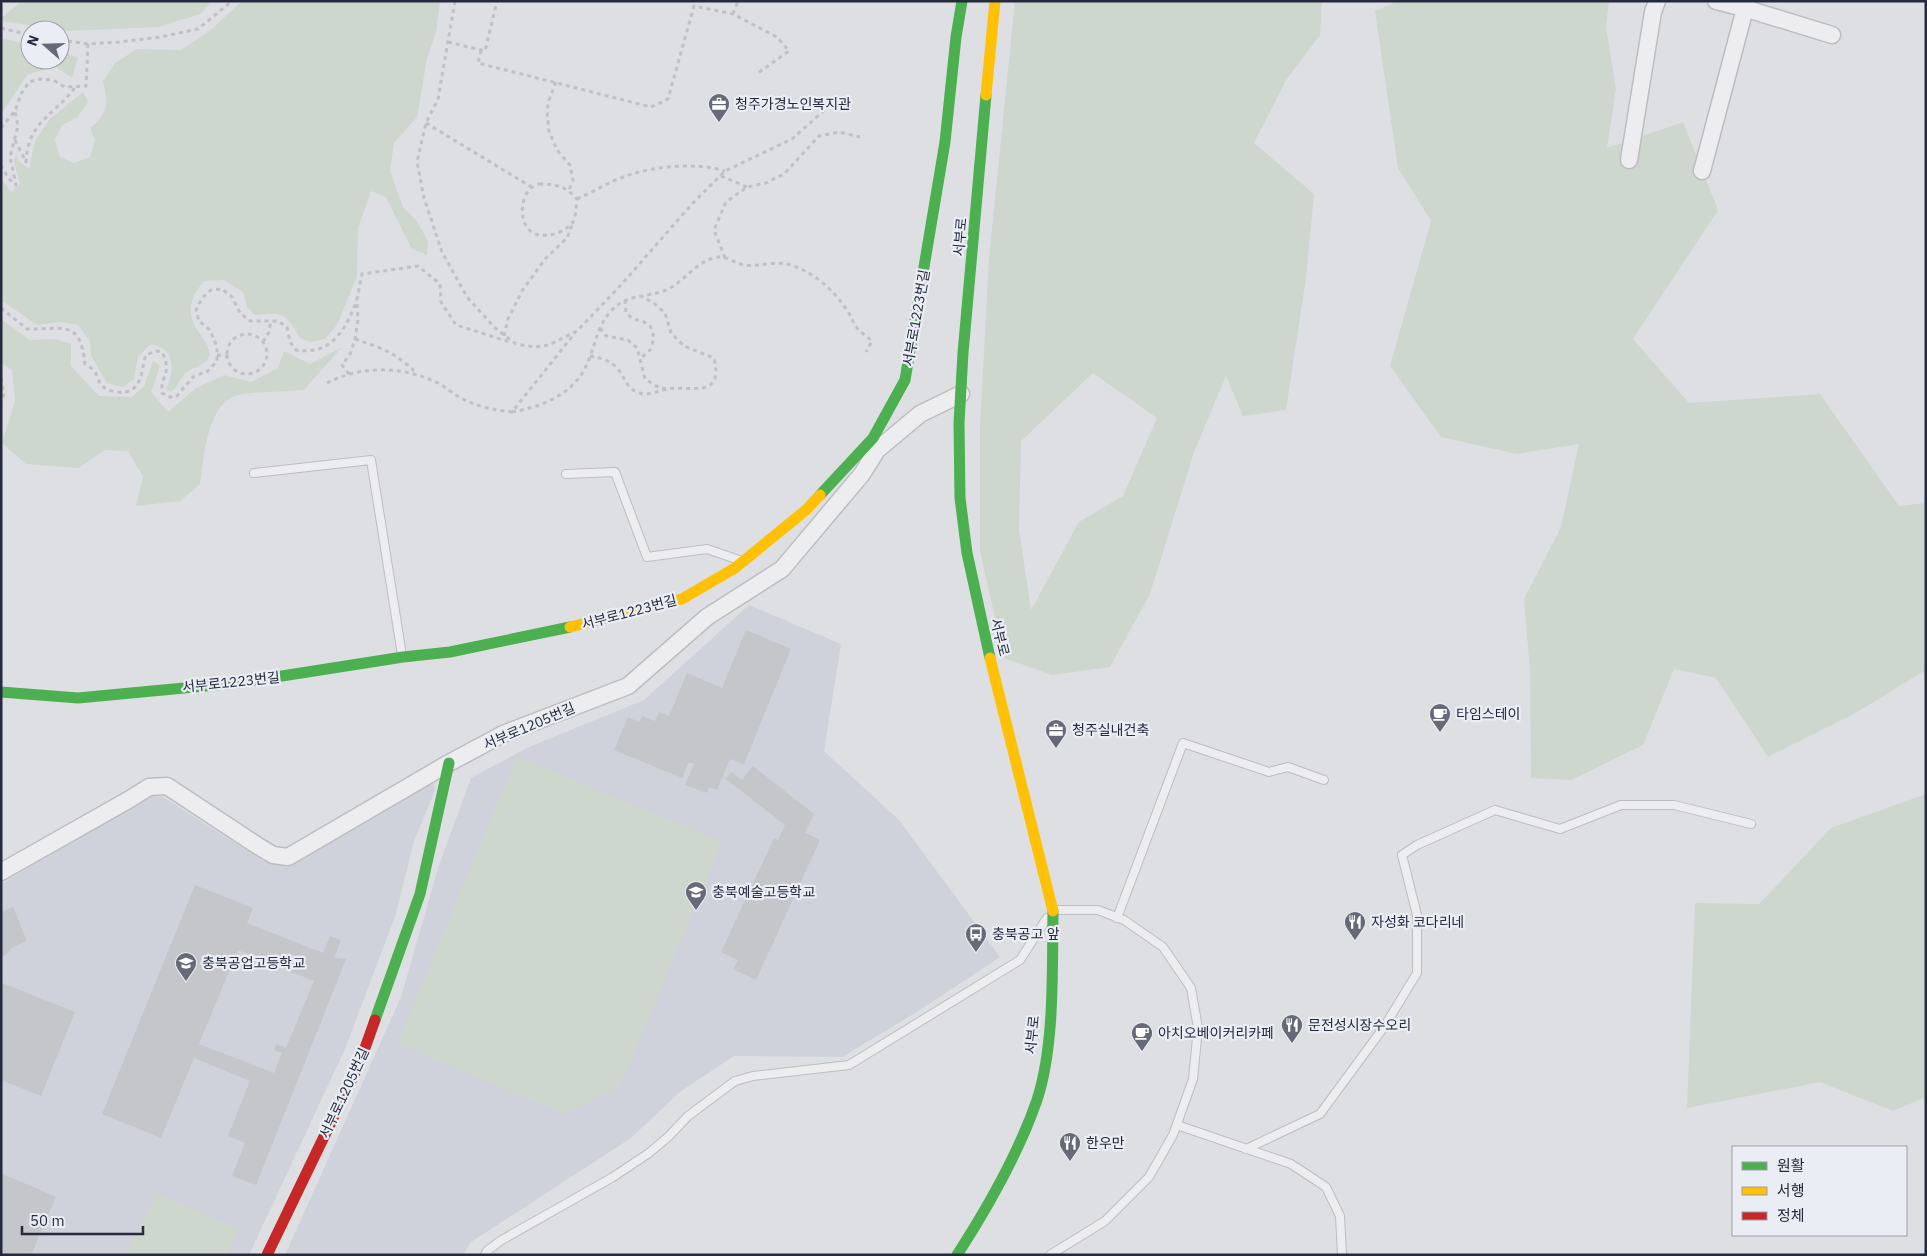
<svg xmlns="http://www.w3.org/2000/svg" width="1927" height="1256" font-family="'IBM Plex Sans','Noto Sans KR',sans-serif">
<rect width="100%" height="100%" fill="#dedfe3"/>
<!-- built -->
<path fill="#cfd2da" d="M749,605L841,644L824,751L899,820L1000,957L920,1010L842,1057L734,1056L681,1091L631,1138L471,1242L463,1255H285L401,997L439,865L471,778L529,747L644,700Z
M433,782L435,791L414,841L396,914L345,1049L249,1255H1V884L151,796L163,797L265,862L288,867Z"/>
<!-- green -->
<path fill="#cdd7ce" fill-rule="evenodd" d="M22,1H213L200,14L158,27L69,31L1,21V18Z
M242,1H440L436,32L427,58L417,117L394,143L390,171L403,207L416,220L428,241L427,255L412,249L386,197L371,191L358,228L357,276L337,325L325,339L311,342L300,338C285,313 285,312 255,315L247,307L243,292L224,280L204,281C191,296 185,313 198,331C205,342 208,342 210,356C200,370 191,366 183,376C178,382 179,386 171,392L166,389C175,370 176,349 151,344L138,357L134,379L123,387L107,383L91,356L90,341L78,325L61,322L37,325L1,300V178L11,192L20,184L14,162L16,155L20,162L29,169L35,141L49,120L83,92L88,102L77,118L62,125L55,140L60,157L74,163L90,157L95,140L90,128C109,114 108,102 103,81L115,63L137,49L181,50L213,28Z
M1015,1H1322L1320,35L1286,80L1254,143L1314,194L1306,278L1286,410L1243,416L1226,376L1194,452L1150,594L1110,667L1052,675L1004,658L980,551V426L989,258ZM1093,373L1157,418L1123,496L1079,522L1031,610L1019,529L1021,441Z
M1398,1H1609L1606,27L1616,89L1607,148L1683,122L1718,210L1633,339L1689,403L1820,394L1899,506L1926,503V678L1924,671L1854,714L1768,757L1716,678L1674,669L1643,745L1571,780L1531,778L1530,671L1524,599L1561,527L1579,444L1517,454L1441,437L1390,366L1431,221L1398,168L1375,11Z
M1,38L30,45V60H60V50L78,58L72,78L55,66L27,75L1,114Z
M1,319L30,340L55,339L71,344V366L99,396L132,397L144,386L153,361L160,366L151,392L168,412L196,388L224,375L251,382L278,368L284,351L310,364L342,347L304,390C283,392 258,391 238,395C207,402 204,459 200,484L180,501L136,506L143,477L128,451L105,450L79,468L26,464L2,443L15,401L12,370L1,363Z
M517,756L722,842L621,1085L565,1114L397,1044Z
M1926,794V1097L1893,1111L1820,1082L1687,1108L1695,903L1759,904L1831,828Z
M157,1194L239,1229L226,1255H125Z"/>
<!-- building -->
<path fill="#c4c6ca" fill-rule="evenodd" d="M746,630L791,649L744,764L730,759L717,790L709,787L707,793L685,785L694,764L689,762L682,778L614,750L628,717L639,722L642,716L655,721L659,712L669,716L687,673L722,688Z
M753,766L814,814L805,833L820,840L756,980L733,969L738,960L721,952L774,838L778,840L785,825L726,779L731,772L742,780Z
M195,885L253,908L247,923L323,953L330,936L341,940L334,958L346,959L256,1185L232,1176L245,1143L228,1136L250,1081L194,1058L161,1138L102,1114ZM238,950L314,981L286,1048L276,1044L274,1050L282,1053L274,1073L199,1044Z
M13,907L27,941L13,947L1,959V912Z
M2,983L75,1012L41,1096L1,1080Z
M1,1173L56,1197L31,1255H1Z"/>
<g fill="none" stroke-linecap="round" stroke-linejoin="round">
<!-- lane casing -->
<g stroke="#bcbdc1" stroke-width="10">
<path id="lane" d="M254,473L371,460L402,655
M566,474L615,472L647,557L707,549L739,560
M1117,918L1183,743L1269,772L1288,767L1324,780
M1177,1125L1291,1164L1326,1187L1340,1216L1342,1255
M1246,1149L1320,1114L1384,1027L1417,973V915L1402,855L1417,845L1495,810L1560,829L1621,805H1674L1751,824
M485,1255L487,1251L500,1241L613,1177L649,1153L668,1137L688,1116L735,1081L753,1076L849,1065L1020,960L1047,918
M1050,1255L1105,1221L1149,1177L1173,1135L1193,1079L1198,1028L1191,988L1163,947L1124,920L1098,910H1054"/>
</g>
<!-- street casing -->
<g stroke="#bcbdc1" stroke-width="19">
<path id="street" d="M1716,1L1744,8L1832,35
M1629,160L1653,12L1657,1
M1702,171L1747,1
M1,872L130,799L149,787L167,786L258,846L273,855L288,857L449,763L503,734L628,686L707,617L782,569L862,474L877,450L920,414L961,394"/>
</g>
<!-- path -->
<path stroke="#c0c0c6" stroke-width="3" stroke-dasharray="4 4" stroke-linecap="butt" d="M455,1L438,99L426,123L417,162L424,198L442,252L467,297L495,328L516,344L534,347L549,345L577,331L621,285L692,204L725,171L792,139L827,108
M733,14L738,1
M1,28L30,35
M60,40L88,44L119,42L161,37L198,29L232,1
M448,42L485,51L497,1
M481,50L478,63L651,107L668,99L694,6L733,14L777,37L789,51L758,73
M556,82L549,100L547,111L549,131L557,150L570,165L573,180L569,190
M426,123L533,188
M1,128L15,111L21,94L29,82L40,79L53,80L65,87L86,86L88,44
M15,140L26,162C28,120 55,116 75,87
M1,165L8,178L16,185L10,157L18,126L15,111
M721,176L747,187
M539,184C556,184 565,186 577,199C576,206 576,217 573,222C565,233 545,239 533,233C519,225 520,201 529,190C532,187 536,185 539,184Z
M577,199C593,192 609,182 626,176C653,166 698,162 725,171
M725,258L714,230L726,202L747,187L766,183L784,174L819,136L839,132L860,137
M625,300L626,313C636,322 640,319 648,324C655,329 654,344 650,350C647,353 643,356 640,359
M1,308L27,329C63,330 80,318 85,364C88,366 92,368 94,371C98,375 98,381 101,385C105,389 111,391 116,392C143,395 140,373 146,355L156,351L162,352C173,374 160,375 162,393L170,397H176L193,377L208,371L217,361V347L210,330L199,321L196,310L202,298L211,290L222,289L232,297L240,313L250,321H278L287,327L290,342L296,350C332,356 347,328 357,299
M600,328L606,336L628,340L637,348L645,379L656,386L666,389
M227 354a20 20 0 1 1 40 0a20 20 0 1 1-40 0Z
M504,336L508,319L522,291L545,259L567,238L573,223
M355,339C382,348 398,354 417,374
M263,342L269,332L271,320
M217,355L227,356
M590,356C601,358 610,360 618,369C625,377 625,387 637,392C649,397 655,391 667,389C691,385 724,400 714,358L684,346L671,333L665,313L655,304L641,296
M349,374L342,365L350,354L355,339L358,320L357,299L362,274L418,266L440,284L441,302L456,325L510,342
M1,378L4,394L1,403
M327,383C361,365 404,366 438,383C446,387 453,394 461,398C477,407 495,410 512,412L575,333
M512,412C545,406 577,393 589,359C596,342 598,325 611,311C627,293 647,298 666,290C684,282 694,264 713,258C726,254 734,264 745,265C759,267 773,261 787,264C811,270 833,289 846,309C851,315 853,323 857,328C861,333 867,336 872,341L866,352"/>
<!-- lane -->
<use href="#lane" stroke="#ededf0" stroke-width="8"/>
<!-- street -->
<use href="#street" stroke="#ededf0" stroke-width="16"/>
<!-- fast -->
<path stroke="#4caf50" stroke-width="11" d="M986,95L963,353L959,423L960,498L967,553L990,658
M820,495L873,438L905,380L945,142L956,37L962,1
M1,692L78,698L237,683L403,657L450,652L570,627
M375,1020L420,894L449,763
M957,1255C988,1207 1018,1155 1037,1100C1055,1045 1052,969 1053,911"/>
<!-- slow -->
<path stroke="#ffc107" stroke-width="11" d="M986,95L995,1
M570,627L682,599L735,568L806,510L820,495
M990,658L1053,911"/>
<!-- jam -->
<path stroke="#c62828" stroke-width="11" d="M267,1255L360,1062L375,1020"/>
</g>
<!-- icons -->
<defs>
<g id="office-pin" transform="scale(1.125)"><path d="M0 17L-7.5 6A9.5 9.5 0 1 1 7.5 6Z" fill="#666a76" stroke="#ebedf4"/><path d="M-6-3h4V-5.5h4V-3h4V5H-6ZM-1-4.5V-3h2v-1.5ZM-6 0V1H6V0Z" fill="#fff"/></g>
<g id="cafe-pin" transform="scale(1.125)"><path d="M0 17L-7.5 6A9.5 9.5 0 1 1 7.5 6Z" fill="#666a76" stroke="#ebedf4"/><path d="M-5.5-4.5H6V0H3Q3 3.5 0 3.5H-2.5Q-5.5 3.5-5.5 0ZM3-3.2v2h1.7v-2ZM-6 4.5H4V6H-6Z" fill="#fff"/></g>
<g id="school-pin" transform="scale(1.125)"><path d="M0 17L-7.5 6A9.5 9.5 0 1 1 7.5 6Z" fill="#666a76" stroke="#ebedf4"/><path d="M0-5L7-2L0 1L-7-2ZM-4 1L0 2.5L4 1V4Q0 6-4 4Z" fill="#fff"/></g>
<g id="restaurant-pin" transform="scale(1.125)"><path d="M0 17L-7.5 6A9.5 9.5 0 1 1 7.5 6Z" fill="#666a76" stroke="#ebedf4"/><path d="M-5-6h1v4h1v-4h1v4h1v-4h1v5L-1.5 .5V6h-2V.5L-5-1ZM5-6V6H3V1.5H1.5Q1.5-4 5-6Z" fill="#fff"/></g>
<g id="bus-pin" transform="scale(1.125)"><path d="M0 17L-7.5 6A9.5 9.5 0 1 1 7.5 6Z" fill="#666a76" stroke="#ebedf4"/><path d="M-5-6H5V4H4V6H2V4H-2V6H-4V4H-5ZM-3.5-4V0h7V-4ZM-3.5 1.2v1.5H-2V1.2ZM2 1.2v1.5H3.5V1.2Z" fill="#fff"/></g>
</defs>
<g fill-rule="evenodd">
<use href="#office-pin" x="719" y="104"/>
<use href="#cafe-pin" x="1440" y="714"/>
<use href="#office-pin" x="1056" y="730"/>
<use href="#school-pin" x="696" y="892"/>
<use href="#restaurant-pin" x="1355" y="922"/>
<use href="#bus-pin" x="976" y="934"/>
<use href="#school-pin" x="186" y="963"/>
<use href="#restaurant-pin" x="1292" y="1025"/>
<use href="#cafe-pin" x="1142" y="1033"/>
<use href="#restaurant-pin" x="1070" y="1143"/>
</g>
<g text-anchor="middle" stroke-width="4.5" stroke-linejoin="round" paint-order="stroke">
<!-- poi labels -->
<g font-size="14" fill="#252b3c" stroke="#ebedf4" text-anchor="start">
<text x="735" y="109">청주가경노인복지관</text>
<text x="1456" y="719">타임스테이</text>
<text x="1072" y="735">청주실내건축</text>
<text x="712" y="897">충북예술고등학교</text>
<text x="1371" y="927">자성화 코다리네</text>
<text x="992" y="939">충북공고 앞</text>
<text x="202" y="968">충북공업고등학교</text>
<text x="1308" y="1030">문전성시장수오리</text>
<text x="1158" y="1038">아치오베이커리카페</text>
<text x="1086" y="1148">한우만</text>
</g>
<!-- street labels -->
<g font-size="14" fill="#252b3c" stroke="#ebedf4">
<text transform="translate(960 237) rotate(-85)" y="5">서부로</text>
<text transform="translate(916 318) rotate(-80)" y="5">서부로1223번길</text>
<text transform="translate(629 612) rotate(-15)" y="5">서부로1223번길</text>
<text transform="translate(1000 637) rotate(76)" y="5">서부로</text>
<text transform="translate(231 682) rotate(-6)" y="5">서부로1223번길</text>
<text transform="translate(529 726) rotate(-23)" y="5">서부로1205번길</text>
<text transform="translate(1032 1035) rotate(-84)" y="5">서부로</text>
<text transform="translate(344 1093) rotate(-65)" y="5">서부로1205번길</text>
</g>
</g>
<!-- border -->
<rect width="1927" height="1256" fill="none" stroke="#252b3c" stroke-width="5"/>
<!-- legend -->
<rect x="1732" y="1146" width="175" height="90" fill="#ebedf4" stroke="#9c9faa"/>
<rect x="1742" y="1162" width="25" height="8" fill="#4caf50" stroke="#9c9faa"/>
<text x="1777" y="1171" font-size="15" fill="#252b3c">원활</text>
<rect x="1742" y="1187" width="25" height="8" fill="#ffc107" stroke="#9c9faa"/>
<text x="1777" y="1196" font-size="15" fill="#252b3c">서행</text>
<rect x="1742" y="1212" width="25" height="8" fill="#c62828" stroke="#9c9faa"/>
<text x="1777" y="1221" font-size="15" fill="#252b3c">정체</text>
<!-- north arrow -->
<g transform="translate(45 45) rotate(290)"><circle r="24" fill="#ebedf4" stroke="#9c9faa"/>
<path d="M0-4L9 19L0 12L-9 19Z" fill="#666a76"/>
<text y="-8" font-size="14" font-weight="bold" text-anchor="middle" fill="#252b3c">N</text>
</g>
<!-- scale -->
<path d="M22 1226v8h121v-8" fill="none" stroke="#252b3c" stroke-width="2.5"/>
<text x="30" y="1226" font-size="15" fill="#252b3c" stroke="#ebedf4" stroke-width="4" paint-order="stroke">50 m</text>
</svg>
